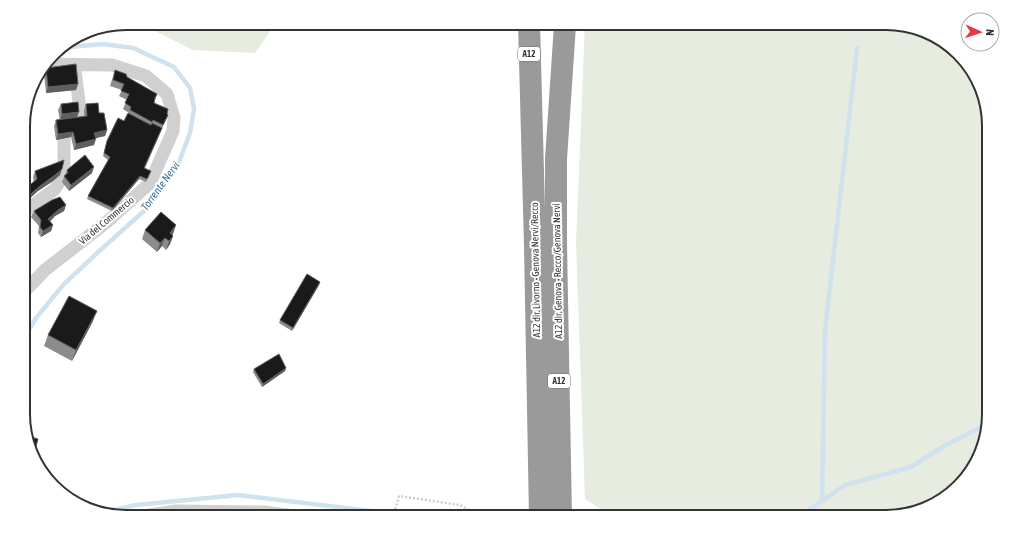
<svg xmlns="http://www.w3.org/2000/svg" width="1012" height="540" font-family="'Asap Condensed',sans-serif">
<rect width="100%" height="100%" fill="#fff"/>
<!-- green -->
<path fill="#e6ecdf" d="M136,23H276L255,53L193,50L157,32Z
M585,23H886L932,34L972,69L988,113L989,414L978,460L943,500L893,517H613L585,499L576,243Z"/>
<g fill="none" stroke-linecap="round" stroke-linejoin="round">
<!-- stream -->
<path stroke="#cfe2ee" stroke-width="4.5" d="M24,338L36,318L64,284L95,255L144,211L178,165L190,133L194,109L190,88L174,67L133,48L103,44L59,48
M822,501L825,331L857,48
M105,512L136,505L238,495L421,517
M799,517L845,485L911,467L944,446L987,424"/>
<!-- path -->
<path stroke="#cdcdcd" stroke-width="2.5" stroke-dasharray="2 2" stroke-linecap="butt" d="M929,504L935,497L972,467
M393,517L399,496L460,505L482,517"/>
<!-- street -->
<path stroke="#d0d0d0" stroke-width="13" d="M65,121L81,118L75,70
M24,212L55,189L64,174V139
M24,292L45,270L108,221L150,183L173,131L174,118L167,94L146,76L112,65L46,64
M136,517L176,511L264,512L303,517"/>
<!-- highway -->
<path stroke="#9a9a9a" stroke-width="22" d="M529,23L535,246L540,517
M561,517L556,244V159L565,25"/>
</g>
<!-- wall -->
<path fill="#8c8c8c" d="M46,68L78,84L76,90L46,93L44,73Z
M115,70L157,94L154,103L168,115L145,168L150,174L146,182L139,179L112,211L87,199L88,196L108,160L103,156L107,141L124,121L129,113L123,109L127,100L119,96L122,90L110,86Z
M61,104L77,117L84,116V110L86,104L99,113L107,130L105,136L95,138L94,145L74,150L71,137L56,140L54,126L56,120H60L58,110Z
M67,170L92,173L69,191L62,182Z
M35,171L60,175L53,181L38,191L31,184L34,182L33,177Z
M66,205L64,211L55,216L50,222L53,225L51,231L41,237L38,233L39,226L31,217L34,211Z
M145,230L173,234L172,235L173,236L170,244L166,250L162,246L157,252L142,239Z
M320,282L319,285L292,331L279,323L280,320Z
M93,321L72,361L44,346L48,335Z
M286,368L285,371L262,387L253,372L254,369Z"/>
<!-- shaded-wall -->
<path fill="#5f5f5f" d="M78,84L76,90L46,93L48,87Z
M79,112L77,117L60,120L62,114Z
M107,130L105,136L92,139L94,133Z
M73,132L71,137L56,140L58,134Z
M96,139L94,145L74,150L76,144Z
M94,167L92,173L69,191L71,185Z
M62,169L60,175L53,181L38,191L23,205V201L40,186Z
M140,176L139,179L112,211L113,208Z
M66,205L64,211L55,216L46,225L48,219L58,210Z
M53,225L51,231L41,237L43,231Z
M176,225L173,234L167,241L170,233Z
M173,236L170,244L166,250L169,241Z
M165,238L162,246L157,252L160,243Z
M320,282L319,285L292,331L293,328Z
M97,311L93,321L72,361L76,350Z
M286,368L285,371L262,387L263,384Z"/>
<!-- building -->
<path fill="#1a1a1a" stroke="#5f5f5f" d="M76,64L78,84L48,87L46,68Z
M115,70L126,74L127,77L157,94L155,98L154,103L168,109L167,114L168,115L163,125L153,120L152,122L130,110L131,107L125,103L129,94L121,91L124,84L113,80Z
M78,102L79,112L62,114L61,104Z
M98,103L99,113H104L107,130L94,133L96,139L76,144L73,132L58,134L56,120L87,116L86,104Z
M128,113L151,125L152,123L162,128L144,168L151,171L147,179L140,176L113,208L88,196L110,157L104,153L107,141L118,118L124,121Z
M85,155L94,167L71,185L64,176L68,173L67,170Z
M64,160L62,169L55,175L40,186L23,201V187L31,184L37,179L35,171Z
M60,197L66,205L58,210L48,219L53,225L43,231L40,227L41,220L34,211L52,200Z
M161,212L176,225L170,233L173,236L169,241L165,238L160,243L145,230Z
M307,274L320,282L293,328L280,320Z
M69,296L97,311L76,350L48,335Z
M279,354L286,368L263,384L254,369Z
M28,436L38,439L34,454L27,437Z"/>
<g text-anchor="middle" stroke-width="4" stroke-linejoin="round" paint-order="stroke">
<!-- shield labels -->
<g fill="#fff" stroke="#707070" stroke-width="1">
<rect x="518" y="47" width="22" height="14" rx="3"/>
<rect x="548" y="374" width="22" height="14" rx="3"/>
</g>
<g font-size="9" font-weight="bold" fill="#333">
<text x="529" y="57">A12</text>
<text x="559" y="384">A12</text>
</g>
<!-- street labels -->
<g font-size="10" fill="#333" stroke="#fff">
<text transform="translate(106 220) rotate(-40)" y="4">Via del Commercio</text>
<text transform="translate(535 270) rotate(-91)" y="4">A12 dir. Livorno - Genova Nervi/Recco</text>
<text transform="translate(557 271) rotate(-91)" y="4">A12 dir. Genova - Recco/Genova Nervi</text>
</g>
<!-- water labels -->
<g font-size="11" font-style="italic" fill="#3f7597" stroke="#fff">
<text transform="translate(160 186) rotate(-54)" y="4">Torrente Nervi</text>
</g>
</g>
<!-- crop -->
<path d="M0 0H1012V540H0ZM126 30H886A96 96 0 0 1 982 126V414A96 96 0 0 1 886 510H126A96 96 0 0 1 30 414V126A96 96 0 0 1 126 30Z" fill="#fff" fill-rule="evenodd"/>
<path fill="none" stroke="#333" stroke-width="2" d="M126 30H886A96 96 0 0 1 982 126V414A96 96 0 0 1 886 510H126A96 96 0 0 1 30 414V126A96 96 0 0 1 126 30Z"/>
<!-- north arrow -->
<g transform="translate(980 32) rotate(93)"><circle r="19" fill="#ffffff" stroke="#adadad"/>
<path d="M0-3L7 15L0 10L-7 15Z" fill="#e63946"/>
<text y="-6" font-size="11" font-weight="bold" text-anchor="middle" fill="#333333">N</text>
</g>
</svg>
